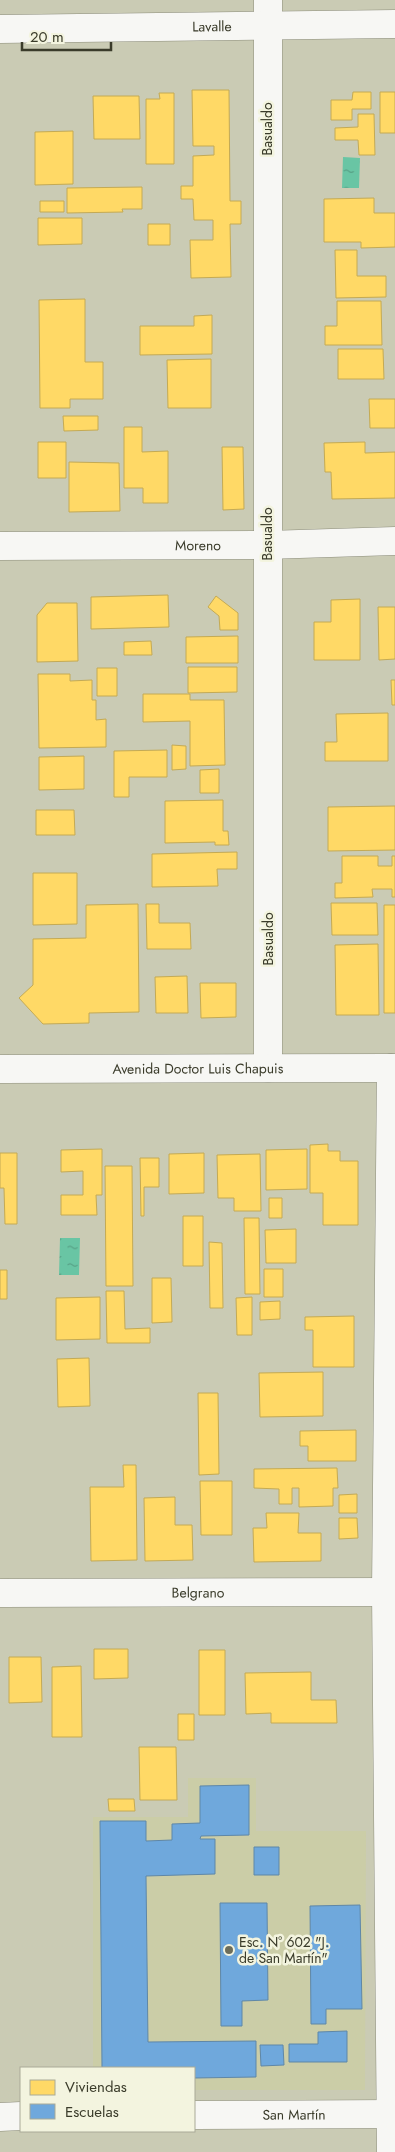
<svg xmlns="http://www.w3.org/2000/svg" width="395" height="2152" font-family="Jost,sans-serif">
<defs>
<pattern id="water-ripples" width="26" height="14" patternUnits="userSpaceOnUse" patternTransform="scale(1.25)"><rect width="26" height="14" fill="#69c5a4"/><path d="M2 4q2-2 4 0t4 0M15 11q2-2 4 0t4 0" fill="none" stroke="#57a186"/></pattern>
</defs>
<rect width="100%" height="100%" fill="#cacbb4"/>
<!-- built -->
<path fill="#cbcda7" d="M188,1778H256V1831H366L365,2090H194V2068H93V1817H188Z"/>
<!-- water -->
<path fill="url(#water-ripples)" d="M343,157L360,158L359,188H342Z
M60,1238H80L79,1275H59Z"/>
<!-- homes -->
<path fill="#ffd966" stroke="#c4aa54" d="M192,90H229L230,201H241V224H230L231,277L191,278L190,240H213V220H194L193,199H181V186H193V156L214,155V146H193Z
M353,92H371V109H352V120H331V100H352Z
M380,92H395V133H380Z
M159,93H174V164H146V99H160Z
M93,96H139L140,139H94Z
M358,114H374L375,155H359L358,140H335V128L358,127Z
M73,131V184L35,185V132Z
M142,187V209H122L123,212L67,213V188Z
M374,198V213H395V247L361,248V242H324V199Z
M40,201H64V212H40Z
M38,218H82V244L38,245Z
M148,224H170V245H148Z
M335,250H357V276H386V297L336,298Z
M85,299V362H103V399H70V408H40L39,300Z
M337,301H381L382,345H325V326H337Z
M212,315V354L140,355V326H194V316Z
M338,349H383L384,379H338Z
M211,359V408H168L167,360Z
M369,399H395V428H370Z
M63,416H98V430L64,431Z
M124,427H142V452L168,451V503H143V488H124Z
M38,442H66V478H38Z
M365,442V453L395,452V498L332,499L331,472H325L324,443Z
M222,447H243L244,509L223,510Z
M69,462L119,463L120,511L69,512Z
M168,595L169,627L91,629V597Z
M216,596L238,613V630H220L219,616L208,607Z
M360,599V660H314V622H331V600Z
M47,603H77L78,661L37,662V615Z
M378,607H395V659L379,660Z
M238,636V663H186V637Z
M151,641L152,655H124V642Z
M188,667H237V692L188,693Z
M97,668H117V696H97Z
M38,674H70V681L92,680V700H96V720L106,719V747L39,748Z
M391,680H395V705H392Z
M143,694H190V700H224L225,765L190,766V721L143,722Z
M388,713V761H325V742H337L336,714Z
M172,745L186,746V769L172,770Z
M167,750V777H129V797H114V751Z
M84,756V789L39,790V757Z
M219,769V793H200V770Z
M223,800V831H228L229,845H215V842L165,843V801Z
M395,806V850L328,851V807Z
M36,810H74L75,835H36Z
M237,852V869H217L218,886L152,887V854Z
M342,856H378V866H392V856H395V897H392V889H372L373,897L335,898V883H342Z
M33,873H77V924L33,925Z
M331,903H377L378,935H332Z
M138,904L139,1012L89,1013V1023L43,1024L19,998L33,985V939L86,938V905Z
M146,904H159V923H190L191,949H147Z
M384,905H395V1013H384Z
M378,944L379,1015H336L335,945Z
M187,976L188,1013H156L155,977Z
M200,983H236V1017L201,1018Z
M328,1144V1151H340V1161H358V1225H323V1193H310V1145Z
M102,1149V1195H96L97,1215H61V1195H83V1171L61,1172V1150Z
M307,1149V1189L266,1190V1150Z
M0,1153H17V1224H5L4,1188H0Z
M204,1153V1193L169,1194V1154Z
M260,1154L261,1211H234V1198H218L217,1155Z
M140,1158H159V1187H144V1216H141Z
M105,1166H132L133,1286H106Z
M269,1198H282V1218H269Z
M183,1216H203V1266H183Z
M244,1218H259L260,1294H245Z
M296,1229V1263H266L265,1230Z
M209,1242L222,1243L223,1308H210Z
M264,1269H283V1297H264Z
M0,1270H7V1299H0Z
M152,1278H171L172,1322L152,1323Z
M106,1291H124L125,1329L150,1328V1343H107Z
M100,1297V1339L56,1340V1298Z
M252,1297V1335H237L236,1298Z
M280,1301V1319L260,1320V1302Z
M354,1316V1367H313V1330H305V1317Z
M89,1358L90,1406L58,1407L57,1359Z
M323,1372V1416L260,1417L259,1373Z
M198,1393H218L219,1474L199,1475Z
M356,1430V1461H308V1446H300V1431Z
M123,1465H136L137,1560L91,1561L90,1487H124Z
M337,1468L338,1488H333V1506L299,1507V1488H292V1504H279V1489L254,1488V1469Z
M200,1481H232V1535H201Z
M357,1494V1513H339V1495Z
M175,1497V1525H192L193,1560L145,1561L144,1498Z
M266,1513H299L298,1533H321V1561L254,1562L253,1528H267Z
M339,1518H357L358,1538L339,1539Z
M94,1649H128V1678L94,1679Z
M199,1650H225V1715H199Z
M9,1657H41L42,1702L9,1703Z
M81,1666L82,1737H52V1667Z
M311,1672V1700H336L337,1723H271V1713L246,1714L245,1673Z
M178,1714H194V1740H178Z
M139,1747H176L177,1800H140Z
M108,1799H134L135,1811H109Z"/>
<!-- schools -->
<path fill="#6fa8dc" stroke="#5f87a7" d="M249,1785V1835L201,1836L200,1839H215V1874L146,1876L148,2042L256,2041V2077L194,2078V2068H102L100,1821H146V1841L172,1840V1824L200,1823V1786Z
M254,1847H279V1875H254Z
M220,1903H267L268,2000L242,2001V2026H221Z
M360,1905L362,2009H326V2024H311L310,1906Z
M347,2031V2062H289V2044H318V2032Z
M260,2045H283L284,2065L261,2066Z"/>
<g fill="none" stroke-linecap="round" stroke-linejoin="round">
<!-- street casing -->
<g stroke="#8c8d7b" stroke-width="29">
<g id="street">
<path d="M268,0V1068"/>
<path id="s1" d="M0,29L395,24"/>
<path id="s2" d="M0,546L267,545L395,541"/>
<path d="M391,1068L386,1592L391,2152"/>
<path id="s3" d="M0,1593L395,1592"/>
<path id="s4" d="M194,2115L395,2114"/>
<path d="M0,2117L21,2116"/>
</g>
</g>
<!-- secondary casing -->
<g stroke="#8c8d7b" stroke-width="29">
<g id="secondary">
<path id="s5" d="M0,1069L395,1068"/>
</g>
</g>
<!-- street -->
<use href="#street" stroke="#f7f7f4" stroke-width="28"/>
<!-- secondary -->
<use href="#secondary" stroke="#f7f7f4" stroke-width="28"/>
</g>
<!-- markers -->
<circle fill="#6c6d5a" stroke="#f3f4df" stroke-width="2" cx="229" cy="1950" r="5"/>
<g text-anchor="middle" stroke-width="5" stroke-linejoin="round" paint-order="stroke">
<!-- street labels -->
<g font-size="14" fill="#3a3b2a" stroke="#f3f4df">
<text dy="5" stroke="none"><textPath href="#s1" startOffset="212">Lavalle</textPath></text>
<text transform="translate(267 129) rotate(-90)" y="5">Basualdo</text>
<text transform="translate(267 534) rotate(-90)" y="5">Basualdo</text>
<text dy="5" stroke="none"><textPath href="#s2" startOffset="198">Moreno</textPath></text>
<text transform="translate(268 939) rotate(-90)" y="5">Basualdo</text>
<text dy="5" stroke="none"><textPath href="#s5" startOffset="198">Avenida Doctor Luis Chapuis</textPath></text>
<text dy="5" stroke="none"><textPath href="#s3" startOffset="198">Belgrano</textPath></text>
<text dy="5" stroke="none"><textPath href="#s4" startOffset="100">San Martín</textPath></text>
</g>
<!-- poi labels -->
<g font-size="14" fill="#3a3b2a" stroke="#f3f4df" text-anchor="start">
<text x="239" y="1947">Esc. N° 602 "J.<tspan x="239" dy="16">de San Martín"</tspan></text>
</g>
</g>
<!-- legend -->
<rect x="20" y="2067" width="175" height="65" fill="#f3f4df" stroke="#a9aa97"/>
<rect x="30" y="2080" width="25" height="15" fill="#ffd966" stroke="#a9aa97"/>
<text x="65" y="2092" font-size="15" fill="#3a3b2a">Viviendas</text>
<rect x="30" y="2104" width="25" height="15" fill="#6fa8dc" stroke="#a9aa97"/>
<text x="65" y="2117" font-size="15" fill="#3a3b2a">Escuelas</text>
<!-- scale -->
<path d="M22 42v8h89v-8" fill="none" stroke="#3a3b2a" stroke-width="2.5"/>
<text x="30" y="42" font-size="15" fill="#3a3b2a" stroke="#f3f4df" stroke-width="4" paint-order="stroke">20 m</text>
</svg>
